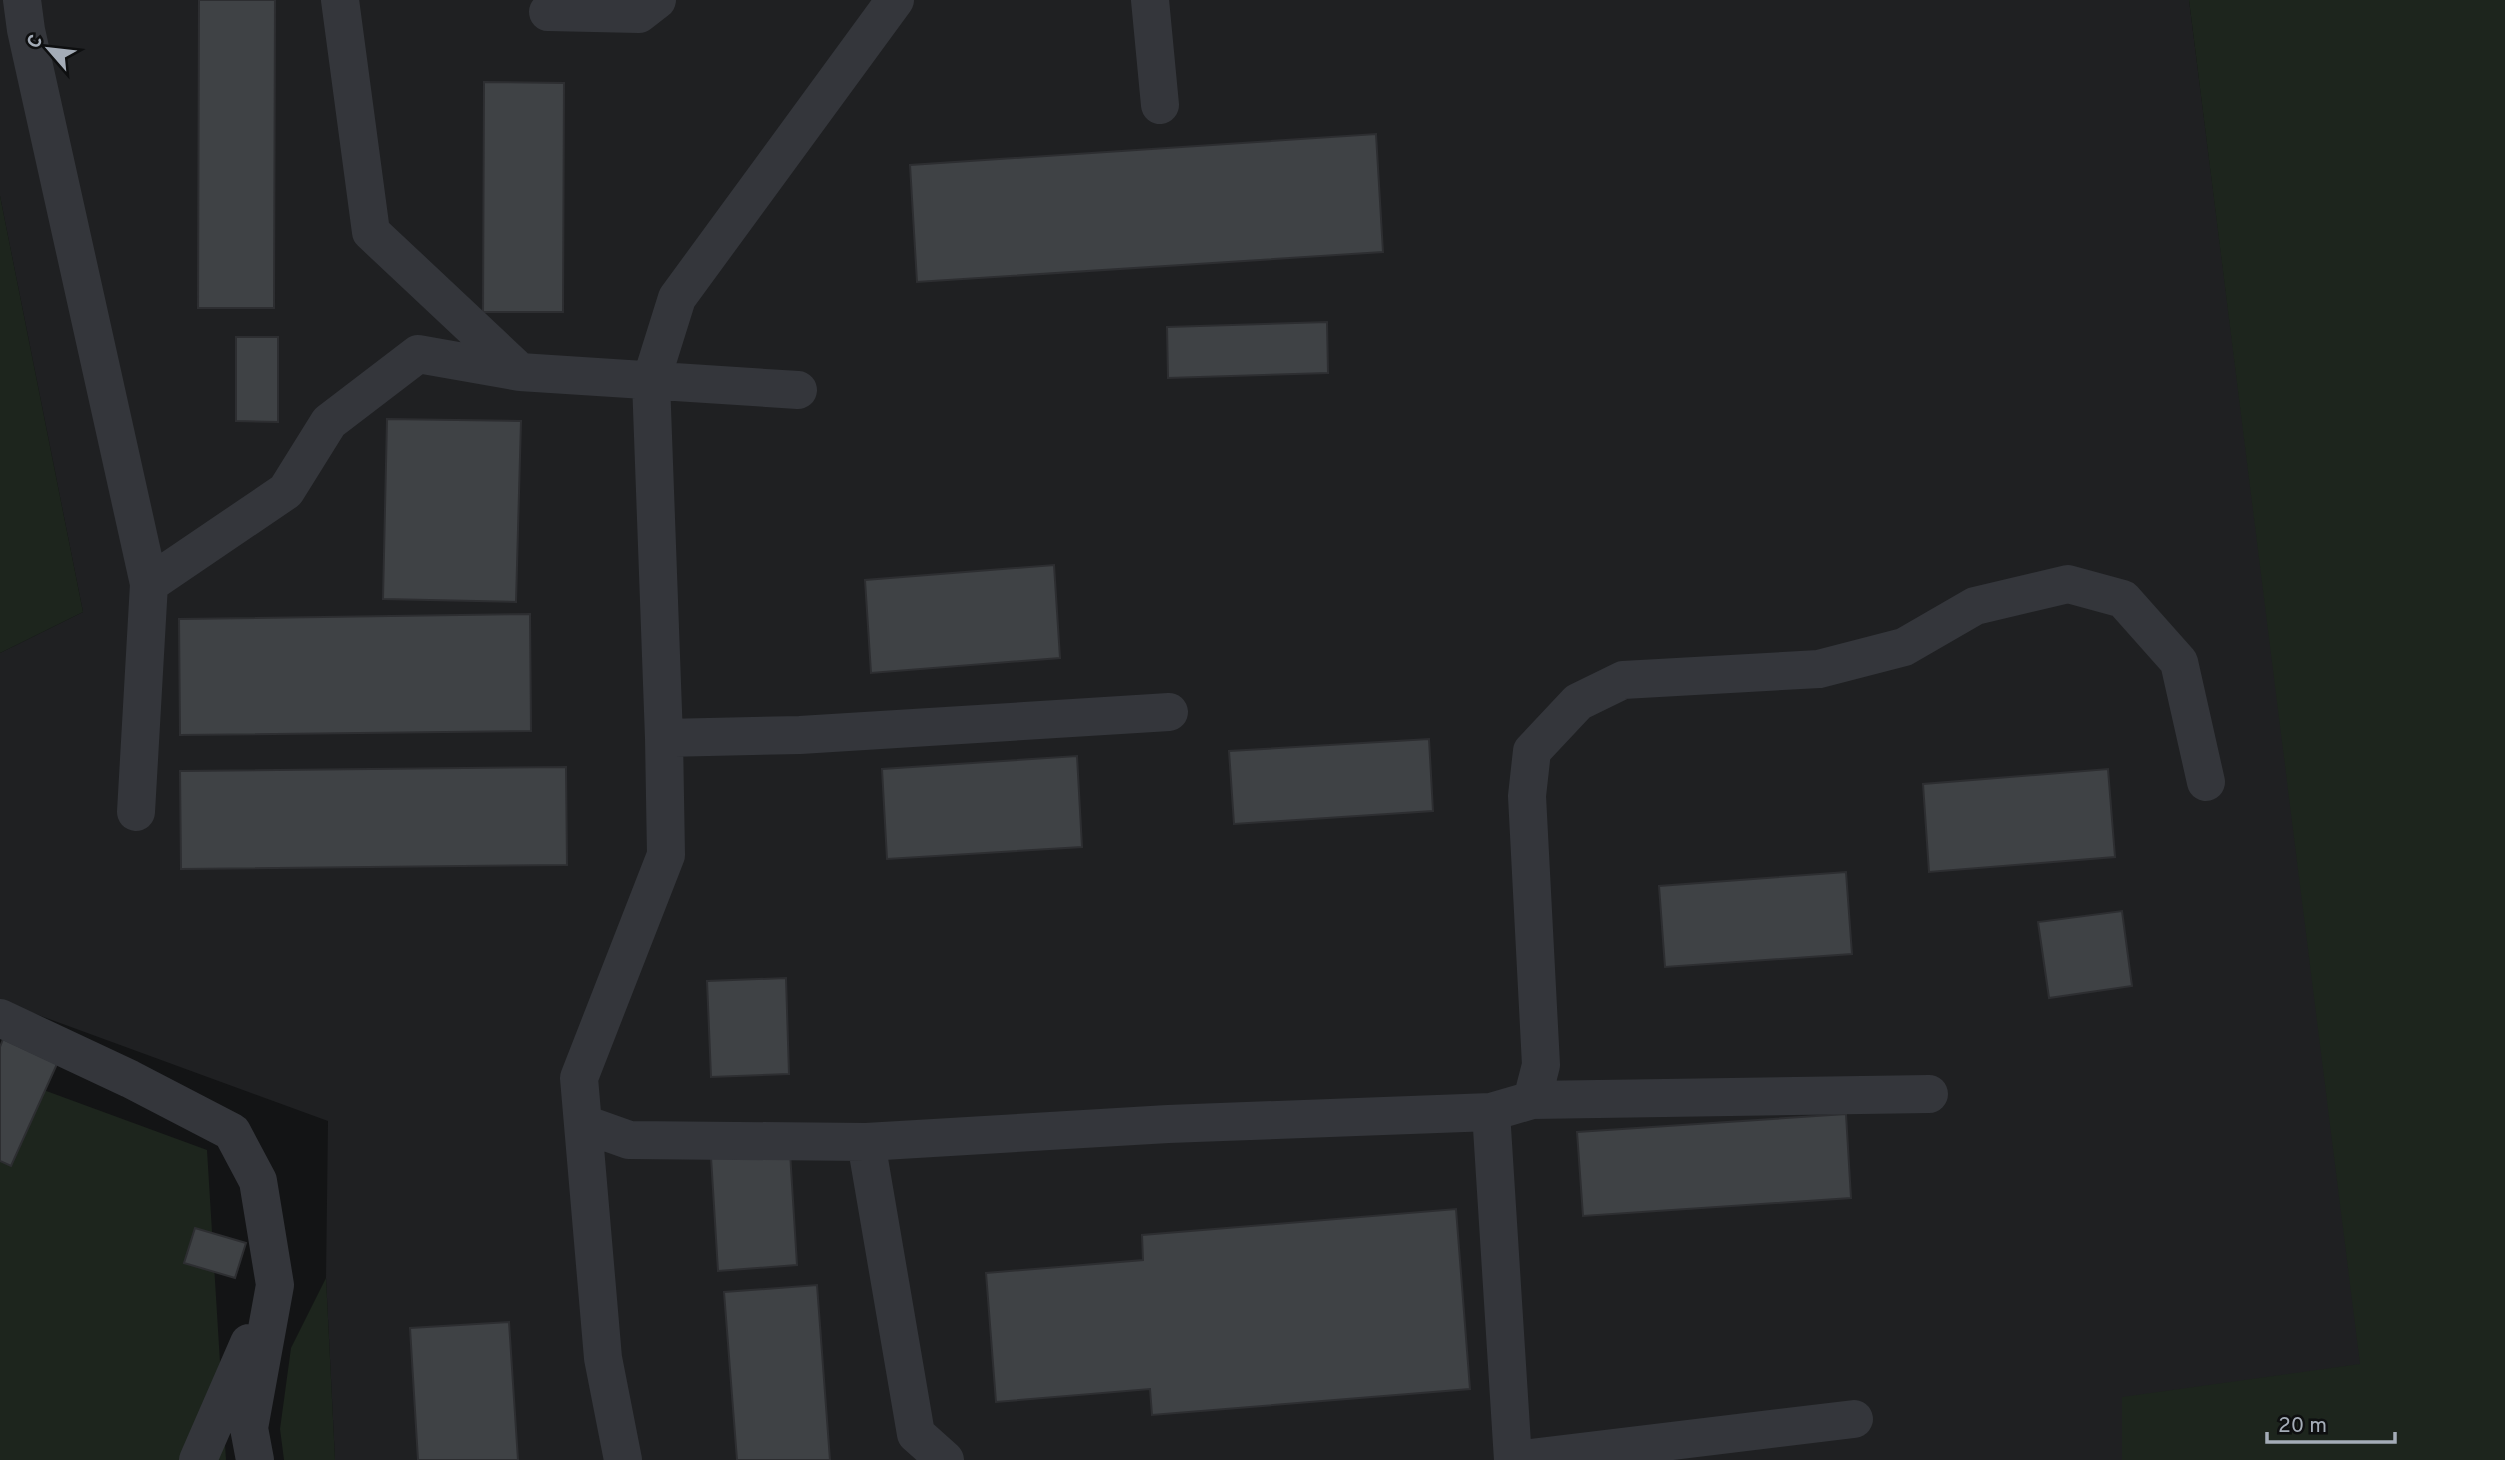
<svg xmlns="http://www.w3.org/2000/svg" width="2505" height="1460" font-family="Overpass,sans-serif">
<rect width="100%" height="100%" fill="#131415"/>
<!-- built -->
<path fill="#1f2022" d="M0,0H2189L2374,1460H335L326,1278L328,1121L0,1001V653L83,612L0,196Z"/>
<!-- green -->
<path fill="#1d251d" d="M2189,0H2505V1460H2122V1397L2360,1364Z
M0,196L83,612L0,653Z
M0,1074L207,1150L226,1460H0Z
M326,1278L335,1460H284L280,1429L291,1348Z"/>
<!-- building -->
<path fill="#3f4245" stroke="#2d2e31" stroke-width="2" d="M199,0H275L274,308H198Z
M484,82L564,83L563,312H483Z
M1376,134L1383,252L917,282L910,165Z
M1327,322L1328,373L1168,378L1167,327Z
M236,337H278V422L236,421Z
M387,419L521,421L516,602L383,599Z
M1054,565L1060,658L871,673L865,580Z
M530,614L531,731L180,735L179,619Z
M1429,739L1433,811L1234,824L1229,751Z
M1077,756L1082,847L887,859L882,769Z
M566,767L567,865L181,869L180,771Z
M2108,769L2115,857L1929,872L1923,784Z
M1846,872L1852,954L1665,967L1659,886Z
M2122,911L2132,986L2049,998L2038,922Z
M786,978L789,1074L711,1077L707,981Z
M3,1039L57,1064L11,1166L0,1161V1047Z
M1846,1114L1851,1198L1583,1216L1577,1132Z
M790,1152L797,1265L718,1271L711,1157Z
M1456,1209L1470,1389L1152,1415L1150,1389L996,1402L986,1273L1143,1260L1142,1235Z
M195,1228L246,1243L235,1278L184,1263Z
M817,1285L830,1460H737L724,1292Z
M509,1322L518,1460H418L410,1328Z"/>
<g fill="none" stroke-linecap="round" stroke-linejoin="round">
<!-- minor -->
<path stroke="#34363b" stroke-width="38" d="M22,0L26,30L149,584L136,812
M340,0L371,232L520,372
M1150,0L1160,105
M548,12L639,14L657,0
M149,584L286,491L329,422L418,354L520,372L798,390
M664,738L800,735L1169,712
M0,1018L130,1079L232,1132L258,1181L275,1285L249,1428L255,1460
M1532,1100L1541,1065L1527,796L1532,751L1578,702L1623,680L1819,669L1904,647L1975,606L2068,584L2123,599L2179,662L2206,782
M1491,1112L1513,1460
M584,1124L629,1140L866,1142L1168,1124L1491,1112L1532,1100L1929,1094
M866,1142L916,1434L945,1460
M198,1460L249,1343
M623,1460L603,1358L579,1078L666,855L664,738L651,381L677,298L895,0
M1515,1460L1854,1419"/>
</g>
<!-- north arrow -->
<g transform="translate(49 49) rotate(298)" stroke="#0e0f10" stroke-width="5" paint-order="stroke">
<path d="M0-5L12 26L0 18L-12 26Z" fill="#a4acb7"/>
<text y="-10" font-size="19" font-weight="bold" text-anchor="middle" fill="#a4acb7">С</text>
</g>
<!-- scale -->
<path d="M2267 1432v10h128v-10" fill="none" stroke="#a4acb7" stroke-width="3.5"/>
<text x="2278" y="1432" font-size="21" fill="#a4acb7" stroke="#0e0f10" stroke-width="5" paint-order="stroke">20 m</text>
</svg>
